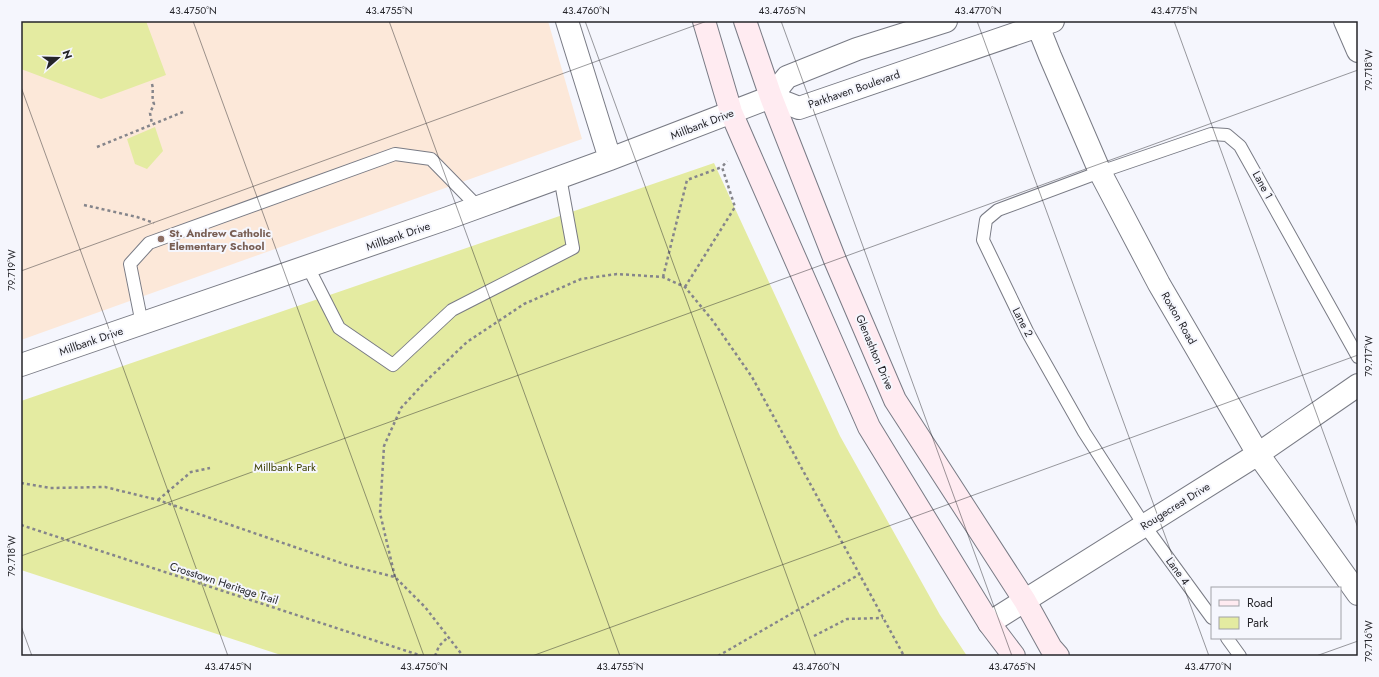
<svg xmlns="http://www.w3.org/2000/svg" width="1379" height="677" font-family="Jost,sans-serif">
<rect width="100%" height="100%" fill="#f5f6fd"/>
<!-- education -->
<path fill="#fce8d9" d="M21,21H548L582,139L21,340Z"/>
<!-- green -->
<path fill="#e4eba1" d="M21,21H146L166,75L101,99L21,69Z
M155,127L163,151L147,169L135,164L127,139Z
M714,163L840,436L940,615L967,656H284L21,570V401Z"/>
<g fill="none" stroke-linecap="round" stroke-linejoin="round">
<!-- lane casing -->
<g stroke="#797b85" stroke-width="14">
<path id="lane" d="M308,267L339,328L393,365L452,310L573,248L560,177
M142,324L130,264L149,243L395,154L431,159L478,207
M1212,618L1144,525L1084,432L1028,333L983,240L986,220L998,210L1100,172L1211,134L1227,135L1240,146L1358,357
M1227,638L1240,656"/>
</g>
<!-- street casing -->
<g stroke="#797b85" stroke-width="24">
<path id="street" d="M567,21L610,159
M1036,21L1050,56L1100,172L1159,284L1258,454L1358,594
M1345,21L1358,51
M771,97L799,108L1053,21
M771,97L787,77L857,49L946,21
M21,365L448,218L610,159L771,97
M989,623L1258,454L1358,385"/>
</g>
<!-- secondary casing -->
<g stroke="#797b85" stroke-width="24">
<path id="secondary" d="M704,21L731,112L744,142L869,427L989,623L1014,656
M745,21L771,97L835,260L895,400L1025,601L1051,648L1058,656"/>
</g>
<!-- path -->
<path stroke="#85858b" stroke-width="2.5" stroke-dasharray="3 3" stroke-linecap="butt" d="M152,84C154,91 151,96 154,104L150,113L152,124
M97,147L183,112
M84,205L137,217L154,223
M663,277L687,180L722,167
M685,287L735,207L722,167L727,161
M21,483L50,488L105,487L158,500L347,565L395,577L425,607L463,656
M158,500L191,472L210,468
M21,525L422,656
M395,577L380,513L384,446L401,408L425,382L467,342L524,304L581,279L617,274L663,277L685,287L713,321L752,377L904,656
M814,636L847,619L883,618
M435,656L439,646L448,637
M718,656L860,574"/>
<!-- lane -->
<use href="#lane" stroke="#fff" stroke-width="12"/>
<!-- street -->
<use href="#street" stroke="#fff" stroke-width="22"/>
<!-- secondary -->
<use href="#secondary" stroke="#ffebf1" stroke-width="22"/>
</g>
<!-- ticks -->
<path fill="none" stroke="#242429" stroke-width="1" stroke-opacity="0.45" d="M193,21L424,656M389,21L620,656M585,21L816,656M781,21L1012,656M977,21L1209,656M1174,21L1358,528M21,87L228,656M21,271L707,21M21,556L1358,70M21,626L32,656M532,656L1358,355M1316,656L1358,641"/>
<!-- markers -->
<circle fill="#8d6e63" stroke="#f5f6fd" stroke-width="1.5" cx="161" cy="239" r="4"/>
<g text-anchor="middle" stroke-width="4" stroke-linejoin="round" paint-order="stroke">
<!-- street labels -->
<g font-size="11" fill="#242429" stroke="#f5f6fd">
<text transform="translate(854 89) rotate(-19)" y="4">Parkhaven Boulevard</text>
<text transform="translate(702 124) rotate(-21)" y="4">Millbank Drive</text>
<text transform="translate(1263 185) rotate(61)" y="4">Lane 1</text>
<text transform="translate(398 236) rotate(-19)" y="4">Millbank Drive</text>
<text transform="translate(1179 318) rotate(60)" y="4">Roxton Road</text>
<text transform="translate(1023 322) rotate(63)" y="4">Lane 2</text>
<text transform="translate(91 341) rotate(-19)" y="4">Millbank Drive</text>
<text transform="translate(875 352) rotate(67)" y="4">Glenashton Drive</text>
<text transform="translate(1175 506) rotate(-32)" y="4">Rougecrest Drive</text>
<text transform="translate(1178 571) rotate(54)" y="4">Lane 4</text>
<text transform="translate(224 583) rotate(18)" y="4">Crosstown Heritage Trail</text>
</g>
<!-- education labels -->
<g font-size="11" font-weight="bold" fill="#785e54" stroke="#f5f6fd" text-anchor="start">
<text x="169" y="237">St. Andrew Catholic<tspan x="169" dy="13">Elementary School</tspan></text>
</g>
<!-- park labels -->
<g font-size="11" fill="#3b3f00" stroke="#f5f6fd">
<text x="285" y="471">Millbank Park</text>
</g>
</g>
<!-- border -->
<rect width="1379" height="677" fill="none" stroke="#f5f6fd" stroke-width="44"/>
<!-- legend -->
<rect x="1211" y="587" width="130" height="52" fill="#f5f6fd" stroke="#a1a2a8"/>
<rect x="1219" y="600" width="20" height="6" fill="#ffebf1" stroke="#a1a2a8"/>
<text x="1247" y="607" font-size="12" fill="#242429">Road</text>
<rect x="1219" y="617" width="20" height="12" fill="#e4eba1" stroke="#a1a2a8"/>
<text x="1247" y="627" font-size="12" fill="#242429">Park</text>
<!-- north arrow -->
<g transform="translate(58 58) rotate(70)" stroke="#f5f6fd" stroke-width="3" paint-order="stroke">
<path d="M0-3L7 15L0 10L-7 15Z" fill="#242429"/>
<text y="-6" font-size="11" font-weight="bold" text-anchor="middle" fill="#242429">N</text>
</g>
<rect x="22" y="22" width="1335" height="633" fill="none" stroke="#242429" stroke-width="1.5"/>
<g font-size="10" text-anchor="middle" fill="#242429">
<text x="193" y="14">43.4750°N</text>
<text x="389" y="14">43.4755°N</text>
<text x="586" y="14">43.4760°N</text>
<text x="782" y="14">43.4765°N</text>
<text x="978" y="14">43.4770°N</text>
<text x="1174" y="14">43.4775°N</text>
<text transform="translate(1368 70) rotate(-90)" y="4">79.718°W</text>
<text transform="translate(11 270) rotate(-90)" y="4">79.719°W</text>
<text transform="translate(1368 356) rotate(-90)" y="4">79.717°W</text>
<text transform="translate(11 556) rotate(-90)" y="4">79.718°W</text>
<text transform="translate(1368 641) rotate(-90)" y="4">79.716°W</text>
<text x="228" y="670">43.4745°N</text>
<text x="424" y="670">43.4750°N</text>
<text x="620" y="670">43.4755°N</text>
<text x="816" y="670">43.4760°N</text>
<text x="1012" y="670">43.4765°N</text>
<text x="1208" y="670">43.4770°N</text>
</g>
</svg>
